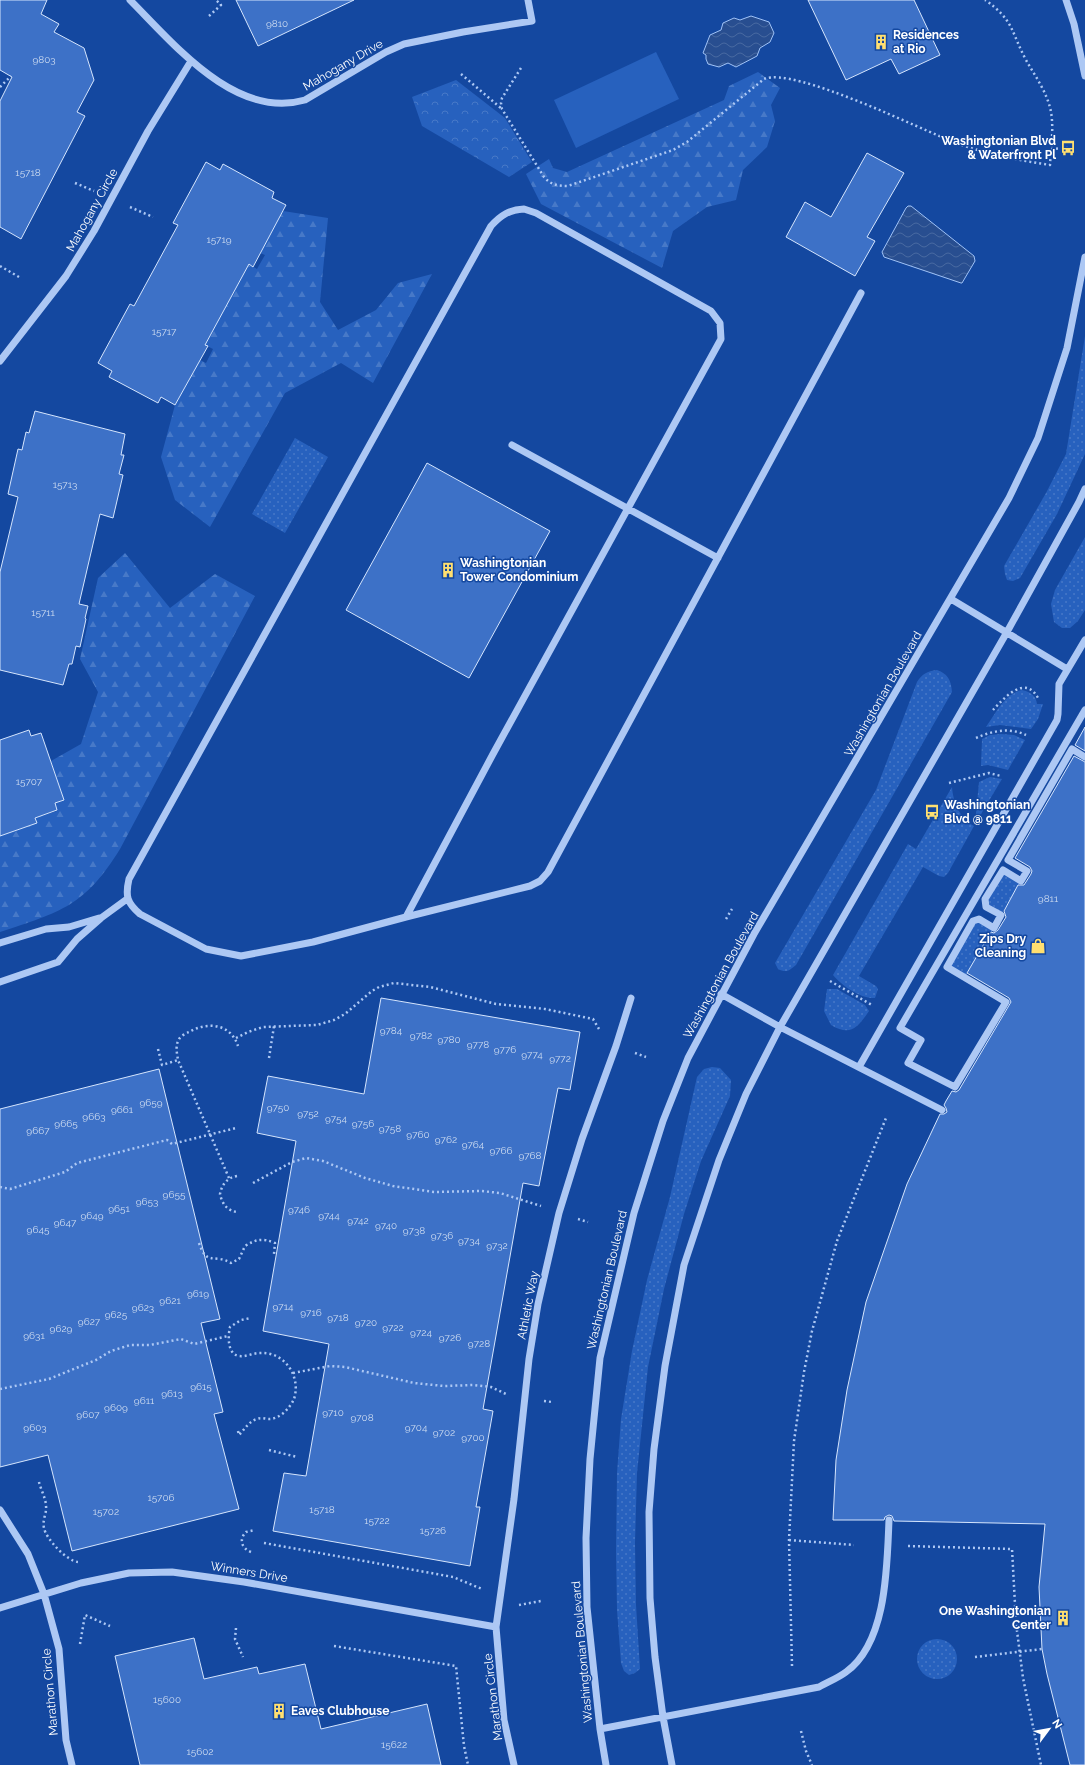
<svg xmlns="http://www.w3.org/2000/svg" width="1085" height="1765" font-family="Raleway,sans-serif">
<defs>
<pattern id="grass-dots" width="8" height="8" patternUnits="userSpaceOnUse"><rect width="8" height="8" fill="#2761be"/><path d="M2 2h.1M6 6h.1" fill="none" stroke="#4779c8" stroke-width="1.8" stroke-linecap="round"/></pattern>
<pattern id="forest-firs" width="22" height="20" patternUnits="userSpaceOnUse"><rect width="22" height="20" fill="#2761be"/><path d="M5 1l3.5 6h-7zM16 11l3.5 6h-7z" fill="#4779c8"/></pattern>
<pattern id="park-crowns" width="20" height="18" patternUnits="userSpaceOnUse"><rect width="20" height="18" fill="#2761be"/><path d="M2 6a3 3 0 1 1 6 0M12 15a3 3 0 1 1 6 0" fill="none" stroke="#4779c8"/></pattern>
<pattern id="water-waves" width="16" height="10" patternUnits="userSpaceOnUse"><rect width="16" height="10" fill="#284e90"/><path d="M0 5q4-4 8 0t8 0" fill="none" stroke="#4869a1"/></pattern>
</defs>
<rect width="100%" height="100%" fill="#1448a0"/>
<!-- grass -->
<path fill="url(#grass-dots)" d="M1085,336V454L1057,514L1020,578L1013,581L1007,580L1005,574L1004,566L1046,493L1066,454Z
M295,438L328,457L285,533L252,514Z
M1085,537V610L1078,621L1070,628H1062L1054,622L1051,604L1055,590Z
M937,670C948,674 951,680 952,692L796,965C789,971 786,973 778,969L775,963L876,790L917,682C922,674 927,671 937,670Z
M1022,690C1030,692 1036,695 1037,704H1043L1038,719L1031,729L1000,725L986,727C996,713 1004,694 1022,690Z
M1001,734L1014,735L1025,740L1008,770L988,765L981,766L982,739L990,735Z
M990,777L1002,779L975,824L979,782Z
M952,787C953,802 960,819 974,826L948,873L944,877L939,876L923,867L859,976L876,986L878,989L875,998C861,999 842,986 833,975L908,844L916,849Z
M1003,870L1021,881L1001,915L986,907L985,899Z
M973,921L994,928L965,978L947,967Z
M827,989H837L865,1005L869,1011C858,1027 851,1037 831,1025L824,1011Z
M712,1067L720,1068L731,1080L730,1096L701,1161L684,1214L664,1289L648,1367L637,1473L635,1543L636,1605L640,1669L635,1673L629,1675L624,1671L621,1663L617,1610L616,1552L617,1473L621,1419L632,1351L647,1280L670,1197L697,1077L704,1069Z
M917 1659a20 20 0 1 1 40 0a20 20 0 1 1-40 0Z"/>
<!-- forest -->
<path fill="url(#forest-firs)" d="M758,72L780,88L771,105L775,121L767,147L743,170L736,200L707,207L673,231L662,268L541,204L526,174L549,159L553,168L567,172L724,100L729,86Z
M283,211L328,218L320,302L338,330L376,310L398,283L432,274L373,383L341,363L285,393L210,527L175,500L161,457L175,405L200,360L206,363L213,349L205,345L249,264L257,269L265,255L260,253Z
M125,553L170,608L215,574L255,596L120,849C85,906 61,912 0,932V836L37,823L35,818L57,811L55,803L64,800L51,761L81,744L98,692L80,659L98,578Z"/>
<!-- park -->
<path fill="url(#park-crowns)" d="M456,80L505,118L532,162L509,177L422,126L412,97Z"/>
<!-- garden -->
<path fill="#2761be" d="M656,52L679,99L576,148L554,100Z"/>
<!-- water -->
<path fill="url(#water-waves)" stroke="#9fc2f7" d="M751,16L769,22L774,33L770,42L760,48L757,56L736,67L728,63L719,67L708,64L706,59V55L703,53L710,35L721,30L723,23L734,18L740,20Z
M908,206H911L974,256L975,261L962,283H961L884,257L882,252L906,208Z"/>
<!-- building -->
<path fill="#3d71c7" stroke="#d5e5fd" d="M0,0H47L41,14L59,24L54,32L84,48L94,80L77,112L85,116L21,239L0,227V101L12,77L0,70Z
M236,0H354L258,46Z
M808,0H914L940,55L899,74L891,59L846,80Z
M867,153L904,173L867,237L875,241L855,276L786,237L805,202L831,217Z
M206,162L220,170L223,164L274,192L272,198L286,205L253,267L249,264L205,345L208,346L175,405L161,397L158,403L109,377L112,371L98,363L130,304L134,306L178,225L173,223Z
M35,411L125,434L121,455H124L119,474L123,475L113,518L100,514L79,604L88,606L85,618L86,619L80,647L76,646L72,664H69L63,685L0,670V572L18,497L8,494L18,449L22,450L26,432L29,433Z
M427,463L550,531L469,678L346,610Z
M1085,727V751L1075,745Z
M29,730L31,736L41,733L64,800L55,803L57,810L35,818L37,823L0,836V740Z
M1074,756L1085,762V1765H1070L1047,1674L1042,1649L1039,1587L1045,1524L894,1521L892,1516L889,1515L885,1517L884,1520H833L836,1460L847,1390L866,1302L907,1184L940,1114H944L947,1112L946,1108L944,1105L946,1101L952,1091L956,1092L959,1090L1011,1002L1009,998L967,973L991,932L994,933L998,930L1006,917L1004,911L1018,885H1024L1031,874L1032,871L1030,867L1015,858Z
M381,998L580,1032L570,1090L558,1088L539,1186L523,1183L483,1409L493,1411L476,1507H480L470,1566L273,1531L284,1473L306,1476L329,1344L263,1331L296,1141L257,1133L268,1076L364,1094Z
M159,1069L220,1319L201,1323L223,1412L214,1414L239,1509L72,1551L48,1455L0,1467V1109Z
M194,1638L204,1679L257,1667L259,1674L305,1664L321,1729L427,1704L441,1765H140L115,1656Z"/>
<g fill="none" stroke-linecap="round" stroke-linejoin="round">
<!-- path -->
<path stroke="#adc8f4" stroke-width="2.5" stroke-dasharray="2 3" stroke-linecap="butt" d="M209,16L221,5L216,0
M521,68L502,98L501,103L502,109L544,177C551,185 558,186 568,186L673,150L687,142L764,79C793,66 922,130 956,143C986,154 1018,160 1050,165C1051,146 1055,122 1049,104C1044,88 1034,74 1026,60C1011,32 1014,20 985,0
M461,74L502,109
M0,87L11,76
M1051,149L1068,148
M75,183L94,191
M130,207L153,217
M0,266L19,277
M993,710C1004,698 1025,674 1038,698
M976,738C992,731 1009,727 1026,735
M949,783L989,773L1001,776
M726,919L732,909
M830,981L872,1005
M236,1038L248,1032L263,1027L317,1025L334,1020L345,1014L372,991L379,987L394,983L430,987L496,1004L545,1009L593,1019L599,1029
M158,1049L162,1065L178,1060
M635,1053L646,1057
M269,1058L274,1026
M237,1176C227,1178 222,1184 220,1194C222,1204 228,1212 239,1212
M229,1178L178,1060C177,1053 175,1046 179,1039C181,1036 186,1033 189,1032C208,1021 231,1024 238,1046
M253,1183L292,1162L306,1158L323,1161L365,1178L393,1186L434,1192L481,1191L500,1193L541,1206
M0,1187L10,1189L65,1172L77,1163L167,1140L172,1144L236,1128
M578,1219L588,1222
M199,1243C207,1267 214,1253 231,1263L239,1259L245,1246C256,1239 263,1238 275,1243L274,1254
M293,1373L330,1366L345,1367L414,1383L444,1386L474,1385L491,1387L506,1394
M0,1389L49,1379L96,1360L111,1351L130,1345H150L181,1339L194,1344L228,1336
M544,1401L552,1402
M238,1431L239,1435C245,1429 249,1421 257,1419C261,1417 265,1419 269,1419C280,1419 290,1408 294,1399C297,1390 296,1380 292,1372C286,1360 274,1352 260,1353C253,1353 246,1357 239,1356C227,1354 228,1336 230,1327L241,1320L251,1318
M269,1450L297,1457
M39,1482C41,1490 46,1499 46,1506C47,1513 42,1520 44,1528C46,1539 67,1561 78,1562
M789,1540L854,1545
M264,1543L453,1577L482,1589
M908,1546L1012,1549L1016,1623L1023,1678L1041,1765
M251,1552C241,1548 239,1539 246,1532L255,1530
M519,1605L541,1601
M236,1628L235,1639L243,1657
M80,1644L85,1615L110,1626
M334,1646L456,1666L464,1746L468,1765
M975,1657L1042,1649
M792,1666L789,1540L794,1441L804,1372L812,1331L837,1241L886,1118
M801,1731L806,1751L812,1765"/>
<!-- minor -->
<path stroke="#adc8f4" stroke-width="7" d="M130,0C174,44 235,120 305,100L386,52L404,44L463,32L532,21L528,0
M1066,0L1074,24L1085,76
M524,209L536,213L711,311L720,323L721,339L493,754L406,917L313,942L241,956L206,949L140,914C127,903 125,896 129,879L491,226C501,215 509,210 524,209Z
M0,361L66,276L94,231L148,131L191,61
M512,445L718,558
M951,599L1067,669
M1085,710L900,1028L921,1040L908,1063L955,1087L1006,1002L947,967L973,921L979,919L994,928L1001,915L986,907L985,899L1003,870L1021,881L1027,871L1008,860L1072,749L1085,757
M406,917L530,886L540,881L548,872L861,293
M0,943L46,929L69,927L99,918
M0,982L58,962L77,939L101,918L127,899
M721,994L780,1027L942,1110
M859,1067L1057,720L1058,714L1059,684L1085,640
M0,1510L28,1554L44,1594L59,1649L66,1740L72,1765
M0,1608L81,1583L129,1573L172,1572L244,1582L496,1627
M600,1729L819,1687C828,1682 838,1678 846,1672C887,1643 887,1566 889,1520
M514,1765L504,1720L496,1627L514,1499L529,1359L538,1304L559,1213L582,1139L616,1046L631,998
M606,1765L600,1729L587,1607L586,1538L590,1459L600,1358L634,1213L663,1121L688,1058L754,934L1009,498L1038,438L1067,348L1085,257
M672,1765L663,1717L655,1657L650,1598L649,1512L654,1449L665,1366L684,1265L719,1160L746,1094L780,1027L1007,632L1079,502L1085,489"/>
</g>
<!-- icons -->
<defs>
<g id="building-bare" transform="scale(1.2)"><path d="M-4-6H4V6H1V3H-1V6H-4ZM-2.5-4.3h1.7v1.8h-1.7ZM.8-4.3h1.7v1.8H.8ZM-2.5-1h1.7V.8h-1.7ZM.8-1h1.7V.8H.8Z" fill="#ffdf70" stroke="#1448a0" stroke-width="2.5" paint-order="stroke"/></g>
<g id="bus-bare" transform="scale(1.2)"><path d="M-5-6H5V4H4V6H2V4H-2V6H-4V4H-5ZM-3.5-4V0h7V-4ZM-3.5 1.2v1.5H-2V1.2ZM2 1.2v1.5H3.5V1.2Z" fill="#ffdf70" stroke="#1448a0" stroke-width="2.5" paint-order="stroke"/></g>
<g id="shop-bare" transform="scale(1.2)"><path d="M-5-2.5h2.3a2.7 3.5 0 0 1 5.4 0H5L5.5 6h-11ZM-1.5-2.5h3a1.5 2.3 0 0 0-3 0Z" fill="#ffdf70" stroke="#1448a0" stroke-width="2.5" paint-order="stroke"/></g>
</defs>
<g fill-rule="evenodd">
<use href="#building-bare" x="881" y="42"/>
<use href="#bus-bare" x="1068" y="148"/>
<use href="#building-bare" x="448" y="570"/>
<use href="#bus-bare" x="932" y="812"/>
<use href="#shop-bare" x="1038" y="946"/>
<use href="#building-bare" x="1063" y="1618"/>
<use href="#building-bare" x="279" y="1711"/>
</g>
<g text-anchor="middle" stroke-width="3" stroke-linejoin="round" paint-order="stroke">
<!-- number labels -->
<g font-size="10" fill="#cedcf1">
<text x="277" y="27">9810</text>
<text x="44" y="63">9803</text>
<text x="28" y="176">15718</text>
<text x="219" y="243">15719</text>
<text x="164" y="335">15717</text>
<text x="65" y="488">15713</text>
<text x="43" y="616">15711</text>
<text x="29" y="785">15707</text>
<text x="1048" y="902">9811</text>
<text x="391" y="1034">9784</text>
<text x="421" y="1039">9782</text>
<text x="449" y="1043">9780</text>
<text x="478" y="1048">9778</text>
<text x="505" y="1053">9776</text>
<text x="532" y="1058">9774</text>
<text x="560" y="1062">9772</text>
<text x="151" y="1106">9659</text>
<text x="278" y="1111">9750</text>
<text x="122" y="1113">9661</text>
<text x="308" y="1117">9752</text>
<text x="94" y="1120">9663</text>
<text x="336" y="1122">9754</text>
<text x="66" y="1127">9665</text>
<text x="363" y="1127">9756</text>
<text x="390" y="1132">9758</text>
<text x="38" y="1134">9667</text>
<text x="418" y="1138">9760</text>
<text x="446" y="1143">9762</text>
<text x="473" y="1148">9764</text>
<text x="501" y="1154">9766</text>
<text x="530" y="1159">9768</text>
<text x="174" y="1198">9655</text>
<text x="147" y="1205">9653</text>
<text x="119" y="1212">9651</text>
<text x="299" y="1213">9746</text>
<text x="92" y="1219">9649</text>
<text x="329" y="1219">9744</text>
<text x="358" y="1224">9742</text>
<text x="65" y="1226">9647</text>
<text x="386" y="1229">9740</text>
<text x="38" y="1233">9645</text>
<text x="414" y="1234">9738</text>
<text x="442" y="1239">9736</text>
<text x="469" y="1244">9734</text>
<text x="497" y="1249">9732</text>
<text x="198" y="1297">9619</text>
<text x="170" y="1304">9621</text>
<text x="283" y="1310">9714</text>
<text x="143" y="1311">9623</text>
<text x="311" y="1316">9716</text>
<text x="116" y="1318">9625</text>
<text x="338" y="1321">9718</text>
<text x="89" y="1325">9627</text>
<text x="366" y="1326">9720</text>
<text x="393" y="1331">9722</text>
<text x="61" y="1332">9629</text>
<text x="421" y="1336">9724</text>
<text x="34" y="1339">9631</text>
<text x="450" y="1341">9726</text>
<text x="479" y="1347">9728</text>
<text x="201" y="1390">9615</text>
<text x="172" y="1397">9613</text>
<text x="144" y="1404">9611</text>
<text x="116" y="1411">9609</text>
<text x="333" y="1416">9710</text>
<text x="88" y="1418">9607</text>
<text x="362" y="1421">9708</text>
<text x="35" y="1431">9603</text>
<text x="416" y="1431">9704</text>
<text x="444" y="1436">9702</text>
<text x="473" y="1441">9700</text>
<text x="161" y="1501">15706</text>
<text x="322" y="1513">15718</text>
<text x="106" y="1515">15702</text>
<text x="377" y="1524">15722</text>
<text x="433" y="1534">15726</text>
<text x="167" y="1703">15600</text>
<text x="394" y="1748">15622</text>
<text x="200" y="1755">15602</text>
</g>
<!-- poi labels -->
<g font-size="12" font-weight="bold" fill="#fff" stroke="#1448a0" text-anchor="start">
<text x="893" y="39">Residences<tspan x="893" dy="14">at Rio</tspan></text>
<text x="1056" y="145" text-anchor="end">Washingtonian Blvd<tspan x="1056" dy="14">&amp; Waterfront Pl</tspan></text>
<text x="460" y="567">Washingtonian<tspan x="460" dy="14">Tower Condominium</tspan></text>
<text x="944" y="809">Washingtonian<tspan x="944" dy="14">Blvd @ 9811</tspan></text>
<text x="1026" y="943" text-anchor="end">Zips Dry<tspan x="1026" dy="14">Cleaning</tspan></text>
<text x="1051" y="1615" text-anchor="end">One Washingtonian<tspan x="1051" dy="14">Center</tspan></text>
<text x="291" y="1715">Eaves Clubhouse</text>
</g>
<!-- street labels -->
<g font-size="12" fill="#fff" stroke="#1448a0">
<text transform="translate(343 65) rotate(-30)" y="4">Mahogany Drive</text>
<text transform="translate(92 210) rotate(-61)" y="4">Mahogany Circle</text>
<text transform="translate(883 694) rotate(-60)" y="4">Washingtonian Boulevard</text>
<text transform="translate(721 975) rotate(-61)" y="4">Washingtonian Boulevard</text>
<text transform="translate(607 1280) rotate(-77)" y="4">Washingtonian Boulevard</text>
<text transform="translate(528 1305) rotate(-79)" y="4">Athletic Way</text>
<text transform="translate(249 1572) rotate(9)" y="4">Winners Drive</text>
<text transform="translate(582 1652) rotate(-95)" y="4">Washingtonian Boulevard</text>
<text transform="translate(50 1692) rotate(-95)" y="4">Marathon Circle</text>
<text transform="translate(493 1697) rotate(-97)" y="4">Marathon Circle</text>
</g>
</g>
<!-- north arrow -->
<g transform="translate(1049 1729) rotate(58)" stroke="#1448a0" stroke-width="3" paint-order="stroke">
<path d="M0-3L7 15L0 10L-7 15Z" fill="#ffffff"/>
<text y="-6" font-size="11" font-weight="bold" text-anchor="middle" fill="#ffffff">N</text>
</g>
</svg>
